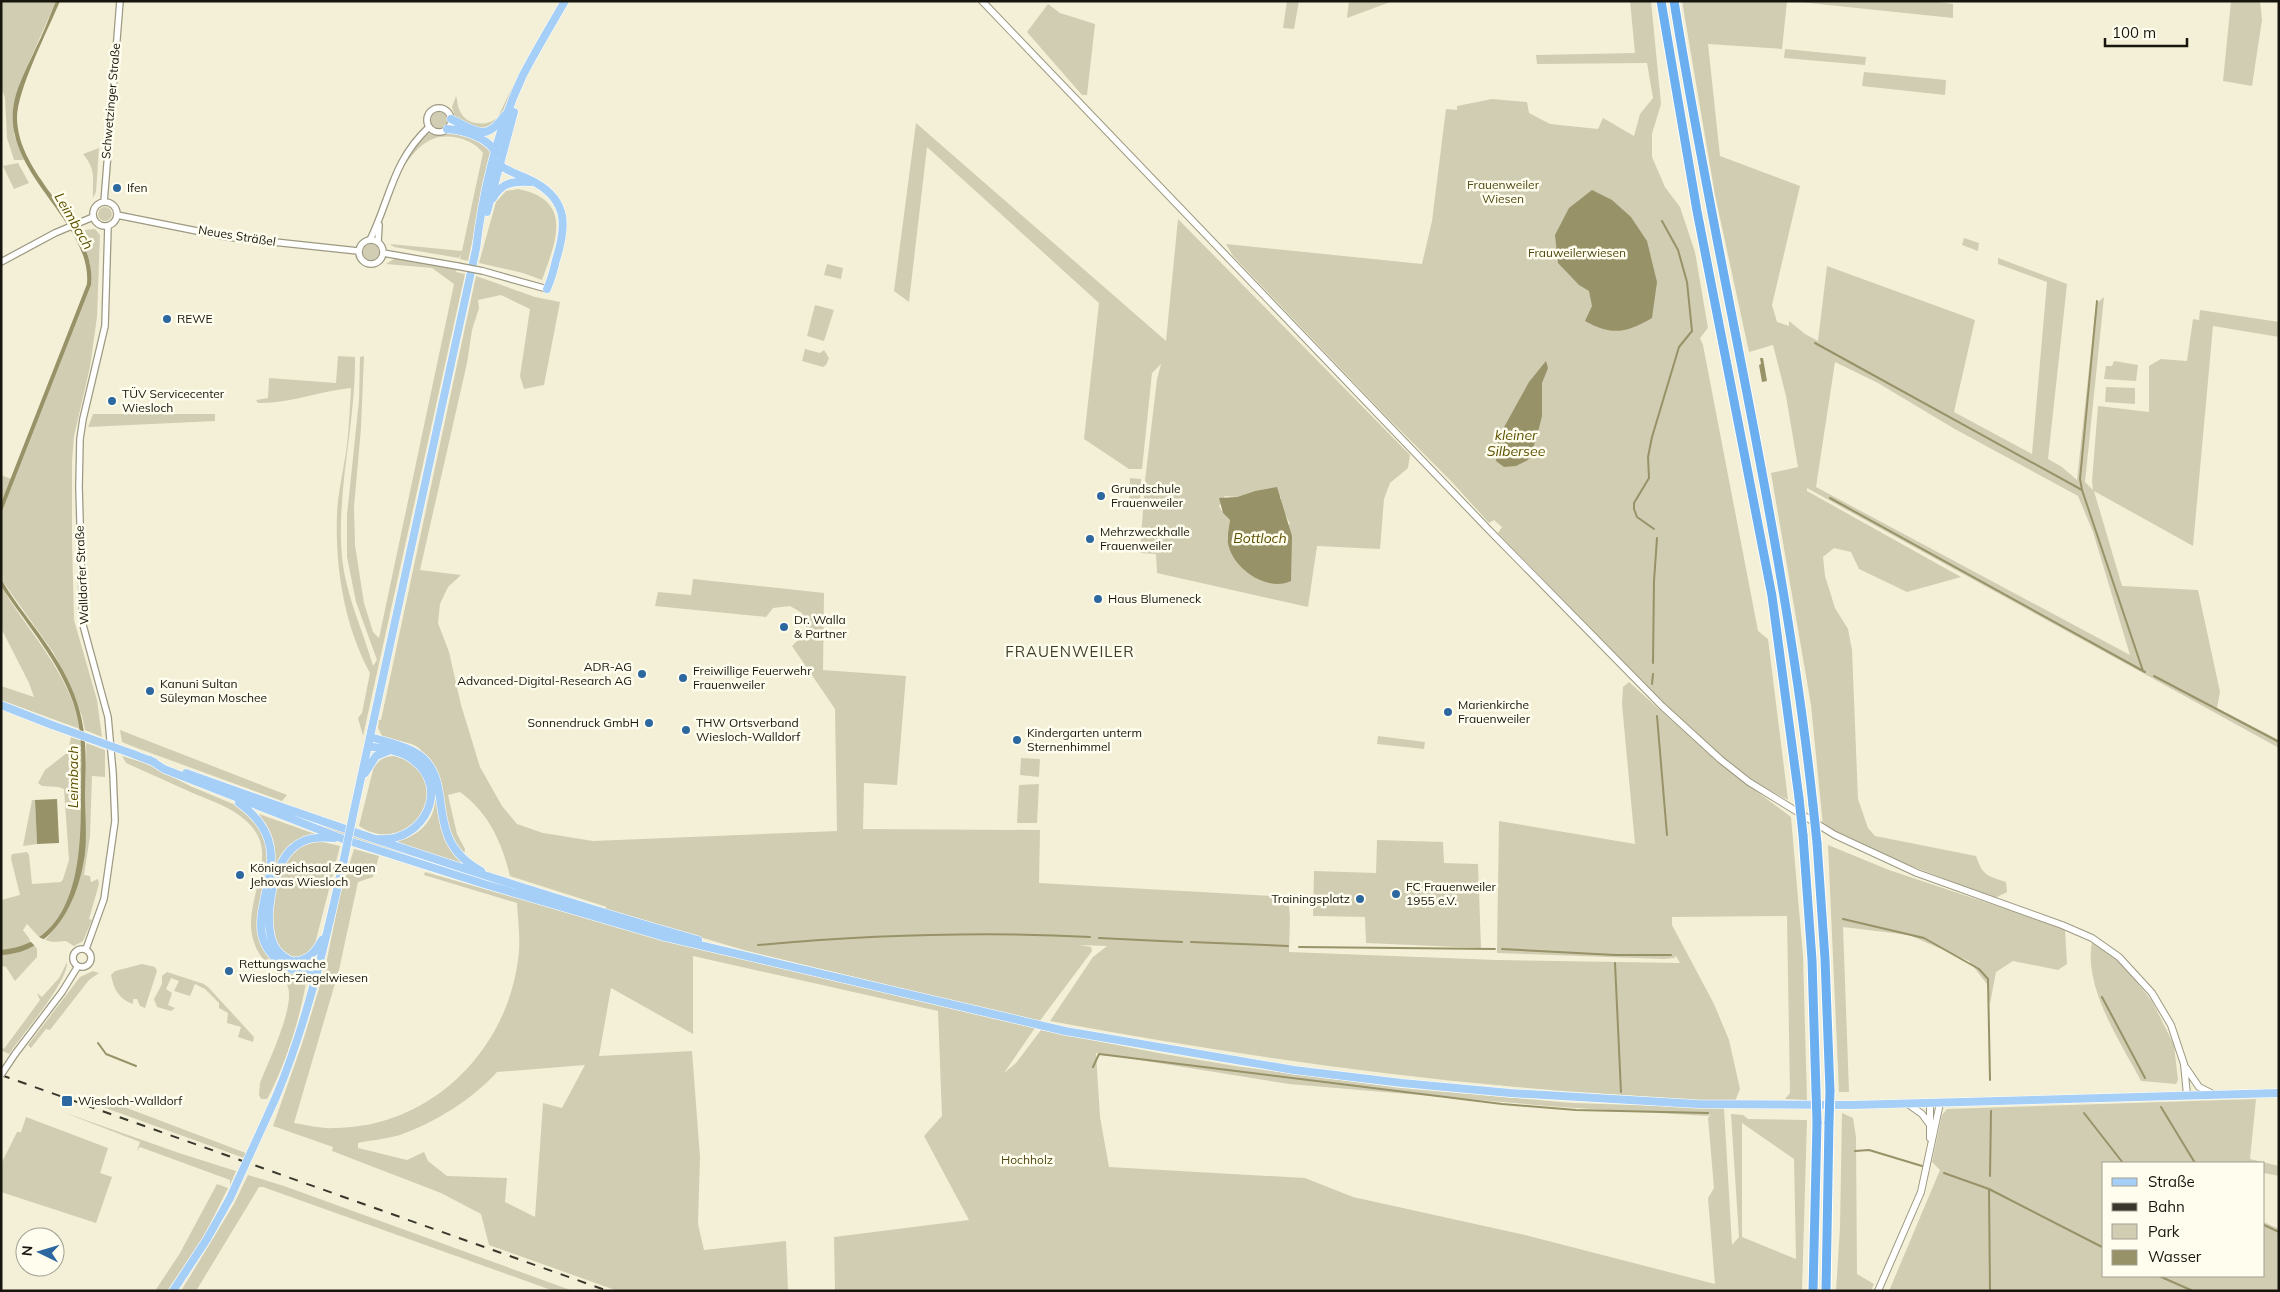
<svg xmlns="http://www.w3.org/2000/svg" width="2280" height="1292" font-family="Mulish,sans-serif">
<rect width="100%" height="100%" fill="#f3f0d7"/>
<!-- green -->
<path fill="#d1cdb2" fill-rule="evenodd" d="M1,1H56L20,83L14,104V135L24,160H14L7,138L5,98L1,87Z
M1287,1H1299L1294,29L1283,28Z
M1349,1H1393L1347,18Z
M1630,1H1651L1661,104L1652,134V157L1665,187L1680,207L1695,252L1708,328L1700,338L1703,345L1758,631L1768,639L1788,800C1726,770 1668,708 1620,659C1579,617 1539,575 1498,533L1502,527L1494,520L1489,523L1451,481L1385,415L1233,256L1226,244L1422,264L1432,221L1446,109L1457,110V106L1492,99L1527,102L1529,113L1550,124L1598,129L1603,118L1634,136L1640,114L1653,98L1647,63L1537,64L1536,55L1635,53Z
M1682,1H1787L1782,49L1708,44L1720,156L1800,186L1772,305L1777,322L1789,326V321L1805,334L1818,341L1827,266L1975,320L1954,412L2032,454L2047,282L1998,264V258L2067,284L2048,459L2062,467L2077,480L2096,304L2104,297L2085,482L2093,490L2092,481L2098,406L2149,412V366L2161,359L2187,361L2193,319L2199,320L2200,310L2279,322V337L2213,326L2193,546L2094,491L2122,586L2198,590L2220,692L2217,708L2279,740V748L1807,488V491L1961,577L1907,592L1859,569L1851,552L1834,548L1823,557L1825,576L1835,608L1848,629L1852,650L1858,799L1868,828L1875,836L1976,856C1983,876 1986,875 2006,882L2007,892L1995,898L1857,845L1823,826L1811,705L1771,473L1798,467L1786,396L1773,345L1749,352L1715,195ZM1835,362L1878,383L1953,428L2078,496L2093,532L2130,655L1816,487Z
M1790,1H1932L1953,4V18Z
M2231,1H2260L2262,20L2252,86L2223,81Z
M1048,4L1060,13L1095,24L1087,95H1082L1027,32Z
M1785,49L1866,57L1865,65L1784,58Z
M523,65L500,118L490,128H475L456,119L452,107L456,96C458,101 457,106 460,111C466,126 488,127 498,117Z
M1864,72L1946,80L1945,95L1862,86Z
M431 120a8 8 0 1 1 16 0a8 8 0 1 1-16 0Z
M916,123L1166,341L1178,219L1410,455L1408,468L1390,483L1384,499L1380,549L1317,546L1308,607L1157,573L1156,554L1140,553L1145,481L1157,379L1161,364L1152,373L1142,469H1129L1084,439L1099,303L927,147L909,302L894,291ZM1255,491L1281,497V506L1290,524L1227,540L1230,520L1223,513L1219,506L1225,496L1237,497Z
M451,131C464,132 486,140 491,153L468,261L460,259L461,254L459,258L394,247L390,244L462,251L483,153C472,137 443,131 427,142C418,147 411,157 405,164C408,152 420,137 432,132L438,134Z
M99,148L96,192L93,198C92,180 97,170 83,154Z
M18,163L29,183L14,189L3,166Z
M518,189C574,200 556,241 542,280L523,273L479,263L496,202L506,191Z
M98 214a7 7 0 1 1 14 0a7 7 0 1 1-14 0Z
M95,229L100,235L97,317L90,367L74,436L72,461V540L74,620L97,700L102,737L85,730L82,716L67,678L53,652L1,579V514L91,285L90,263L75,231Z
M1964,238L1979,243L1978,251L1962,245Z
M363 252a8 8 0 1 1 16 0a8 8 0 1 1-16 0Z
M401,258L457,268L456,272L465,274L363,736L358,718L362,713L370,673C344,625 335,567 337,514C338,491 344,468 347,445C349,426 350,407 351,388C320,391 289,404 258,403L256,400L268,398L269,378L336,383L338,356L355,357C356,423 336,491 342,557C346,596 363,630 373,666L377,660L356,602L347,557V515L359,400L360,357L364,356L361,428L354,507L355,545L364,603L373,632L379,638L454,284L432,268L386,264L394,259Z
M827,264L843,268L841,279L824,275Z
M476,276L535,297L560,302L544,385L524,389L520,376L530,309L501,295L478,300L479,308L472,330L467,363L420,570L461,575L448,587L440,604L438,623L449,652L461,705L480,767L502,806L517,824L543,833L593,841L837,831L835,709L792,646L807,631L802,613L790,606L773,608L766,617L655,606L658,592L691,595L693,579L824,593L823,670L906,676L897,785L864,783L863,829L1040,830L1039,883L1291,897L1284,905L1289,906L1290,918L1289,952L1497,960L1680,963L1676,956L1674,958L1664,959L1497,953L1499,821L1635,844L1622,704L1623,687L1629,682L1721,765L1791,817L1803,956L1807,1100L1785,1099L1790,1093L1787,916L1672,917V925L1714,1004L1729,1040L1740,1089L1735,1101C1721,1099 1708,1101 1694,1100C1631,1095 1569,1092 1506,1086C1353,1072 1201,1049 1050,1021L1093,957L1107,946L1079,945L1091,947L1092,951L1039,1022L744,950L604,909L607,907L510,876C502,843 489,813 460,792L448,795L457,834L465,849L464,855C442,831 435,756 416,746C406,741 393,741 382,736L378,728L379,720H381Z
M815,305L834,310L824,341L807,336Z
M805,349L820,353L824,350L829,358L826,365L823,367L802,361Z
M2114,361L2138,365L2136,381L2104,379L2106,366H2112Z
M2106,387L2135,388V404L2105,402Z
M93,414H215V421L88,427Z
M1,475L11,479L1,503Z
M1130,478L1141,479L1140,503L1129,502Z
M1,586C28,632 71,674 80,729L1,700V686L34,697L29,683L1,628Z
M120,730L287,795L282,801L137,748L122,742Z
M1378,736L1425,742L1424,749L1377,744Z
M71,737L82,741L83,752C82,808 91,900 39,937L27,924L23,930L37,949V957L15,981L6,967L1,966V900L20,895L11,859L12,854L27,852L29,855L32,884L61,882L63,879L69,860L64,789L58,787L42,786L38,783L45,770L68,752Z
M86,743L105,750V777L92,776L90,836L84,875L90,876L91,882L98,879L99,884L89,919L92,920L83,941L74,946L66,941L53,942L45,940C86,895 85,854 85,797C85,779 87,761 86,743Z
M378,743C471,760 412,817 466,865L465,867L396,845L393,842C407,839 421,833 429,820C441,802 435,773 419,759C407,750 393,748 379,745Z
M122,756L145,763L190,786L233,804L250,814L264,832L270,857L262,943C270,960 284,974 302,977L306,982C300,1019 285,1066 267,1099H261L259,1095L260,1083C267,1064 299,1000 286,983C272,965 257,960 252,935C247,908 262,883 262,856C263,842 256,829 245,820C231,807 212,801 195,794C172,784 149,773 126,763Z
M394,756C459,770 418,863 359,826L373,770C378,760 383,757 394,756Z
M1021,758L1040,759L1039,777L1020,775Z
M1039,784L1037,823H1017L1019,785Z
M32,800H35L37,844L23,846Z
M263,805L417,857L523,890L525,894L341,835Z
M259,814L318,835C307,838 295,840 287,849C274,864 259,924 269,941C274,950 300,963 310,970L308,971C234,957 278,895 274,849C273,834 264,826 259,814Z
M1377,840L1443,842L1444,863L1478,864L1481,948L1366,943L1365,917L1313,916L1314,871L1376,873Z
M318,841L340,846L315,944C303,969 277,954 272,932C268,915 281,864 293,852C300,846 309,843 318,841Z
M1828,845L1889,870L2065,929L2067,964L2058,970L2013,961L1996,972L1990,1004L1987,984L1969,961L1909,935L1843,927L1849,1092H1839Z
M354,849L379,856L373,877L358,882L339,970L294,1123C307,1125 321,1129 335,1128C430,1127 506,1052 518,960C521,941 518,922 517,903L424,875L425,872L682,945L1035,1028L1004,1073L1016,1063L1041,1030L1158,1053L1235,1066L1400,1088L1572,1103L1724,1108L1732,1245L1739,1237L1731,1114L1743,1115L1748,1119L1807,1120L1802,1291H835L834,1237L969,1220L924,1136L942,1116L938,1011L693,956V1034L611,988L599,1056L692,1051L700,1157L698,1224L704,1250L786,1241L788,1291H618L489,1245L481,1214L441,1193L332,1151L333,1147L273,1126L302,1044L325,969L340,895ZM1096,1053L1289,1084L1560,1107L1708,1116L1711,1114L1708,1118L1714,1188L1708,1198L1715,1284L1525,1235L1353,1197L1305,1178L1109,1167L1100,1117ZM585,1065L562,1108L543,1103L535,1217L505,1202L507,1178L447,1176L428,1161L424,1152L407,1160L358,1148V1143C371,1140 387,1139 400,1135C434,1123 473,1099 497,1072ZM1742,1123L1794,1159L1796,1259L1742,1237Z
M2092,942L2112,955L2125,968L2152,1001L2174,1045L2178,1080L2176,1084L2141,1081C2121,1043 2083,987 2092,942Z
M67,962C69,981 21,1036 9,1054L1,1050V1047L4,1049L40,1000L37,993L42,997L59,978Z
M142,964L155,967L157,971L145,1008L140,1006L137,999H133V1004C119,999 114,990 111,975L115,971Z
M93,971L99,973L89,980L50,1030L46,1029L31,1048L28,1045L80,977Z
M167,972L204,984L209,988L254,1037L253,1042L238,1037L241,1027L227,1023L228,1013L219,1008V1003L205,989L195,984L190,996L174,991L179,981L171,978L166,989L172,993L168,1005L175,1008L171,1011L157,1007L154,999L162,984V976Z
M103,1099L246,1153L244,1158L100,1106Z
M2256,1099L2250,1159L2279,1166V1176L2264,1173V1163H2104V1276H2264V1222L2279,1229V1291H1889L1940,1170L1932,1162L1942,1115L1947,1109Z
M60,1111L179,1153L236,1171L230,1185V1180L140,1147L137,1151L140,1142Z
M1842,1113L1853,1118L1856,1137L1857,1274L1874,1284L1871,1291H1836L1840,1228Z
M26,1117L108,1148L100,1173L112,1177L96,1223L1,1192V1164L17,1132H21Z
M248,1175L284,1186L573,1291H554L263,1187H259L196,1291H181L234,1204Z
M217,1184L228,1188L204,1236L167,1291H155L180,1253Z"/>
<!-- water -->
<path fill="#989268" d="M56,1H60C48,30 17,90 17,118C18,180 97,223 91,285L1,514V503L87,284C92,223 7,177 13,110C15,89 26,70 35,50C43,34 49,18 56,1Z
M1592,190L1612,200L1631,217L1647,241L1657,282L1652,318C1626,333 1612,336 1585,321L1592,306L1589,291L1579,285L1558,263L1555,235L1569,208Z
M1760,358H1763L1767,381L1762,382L1759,365L1761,364Z
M1546,361L1548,368L1542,383V416L1536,440L1528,460L1516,466L1504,467L1496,461L1498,438L1529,382Z
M1277,487L1292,536L1291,581C1268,592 1235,570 1229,547C1226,538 1229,529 1230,520L1223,513L1219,498L1237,497L1255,491Z
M1,579C24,618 58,651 74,694C88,730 86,758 85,795C85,814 87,834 85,853C79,899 55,953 1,955V950C79,943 81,855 81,796C81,763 84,734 73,702C59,662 29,627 5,592L1,586Z
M57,799L59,843L37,844L35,800Z"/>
<!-- pier -->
<path fill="#f3f0d7" d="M37,936L47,941L37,948L29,940Z"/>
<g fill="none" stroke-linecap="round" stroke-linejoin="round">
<!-- stream -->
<path stroke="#989268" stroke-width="2" d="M1815,343L2082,490L2143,671
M2082,490L2080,479L2097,301
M1830,498L2145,672
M1654,529L1637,517L1634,509V503L1649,478L1648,457L1652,437L1679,347L1692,331L1687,282L1678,250L1662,221
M1653,663L1654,581L1657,538
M2154,676L2279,742
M1652,684L1653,674
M1657,716L1667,835
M1843,919L1924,938L1979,969L1988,979L1990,1080
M1099,938L1182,942
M1191,942L1288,946
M758,945C869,935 979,931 1090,937
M1299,947L1495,949
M1502,949L1615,955H1671
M1615,963L1621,1092
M2102,997L2145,1078
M98,1043L106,1054L136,1066
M1093,1067L1099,1054L1502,1104L1576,1110L1708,1113
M2161,1107L2195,1163
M2084,1113L2123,1163
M1855,1151L1869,1150L1922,1166
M1944,1173L1989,1189L2104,1248
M1990,1176L1991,1111
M1989,1189L1990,1291
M2264,1225L2279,1232
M2159,1276L2193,1291"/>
<!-- tertiary casing -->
<g stroke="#9d9982" stroke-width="8">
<path id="tertiary" d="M427 120a12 12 0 1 1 24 0a12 12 0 1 1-24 0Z
M93 214a12 12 0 1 1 24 0a12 12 0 1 1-24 0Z
M104,202L120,1
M117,215L227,237L358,251
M359 252a12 12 0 1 1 24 0a12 12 0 1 1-24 0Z
M370,240C391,197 392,162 429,127
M378,242L379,225
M383,253L457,266
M1,262L55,233L93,217
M483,271L547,289
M73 958a9 9 0 1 1 18 0a9 9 0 1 1-18 0Z
M86,949L104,899L115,821L113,773L108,717L83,625L79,487L80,439L83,419L105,326L108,226
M15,1054L62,992L78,966"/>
</g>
<!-- secondary casing -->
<g stroke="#9d9982" stroke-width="8">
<path id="secondary" d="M982,1L1490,531L1662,706L1721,760L1749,782L1835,835L1917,873L2062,925L2092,938L2119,957L2152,993L2171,1025L2184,1064L2187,1095
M2186,1068L2199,1087L2213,1094
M1908,1104L1922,1114L1930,1125
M1930,1104V1138
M1878,1291L1921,1192L1940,1103"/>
</g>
<!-- primary casing -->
<g stroke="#fff" stroke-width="9">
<path id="primary" d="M451,119C477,131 485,143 505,115
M447,129C463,130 490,138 496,154
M499,164C508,173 525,176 536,183C569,202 566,228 556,260C554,269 551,280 547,289
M493,198C502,182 514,181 531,182
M487,212L514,112
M1,705L52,725
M370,737C386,742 404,745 418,754C458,782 420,838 481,871
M368,746C383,749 401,750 413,760C451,788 424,842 379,839
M133,754L154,762
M150,760L164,769L343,839L484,884L661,936L1065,1031L1294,1070L1402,1083L1510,1093L1697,1104L1852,1105L2279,1093
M186,773C356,834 525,891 698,940
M365,773L376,756L388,751
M239,803C315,857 224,920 281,963C290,971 305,973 316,977
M353,815L476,249C483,191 498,128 523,75C536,50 551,25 565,1
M296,961C309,960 316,951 322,940
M319,968C304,965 287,963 277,950C260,929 272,863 294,847C306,837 319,837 334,838
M276,1097C308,1020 326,939 344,859
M173,1291L207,1239L230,1198"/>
</g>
<!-- motorway casing -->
<g stroke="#fff" stroke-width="11">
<path id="motorway" d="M1661,1L1697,211L1772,596L1799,798
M1674,1C1717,270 1784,534 1813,805
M1803,835L1812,960L1816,1091
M1817,843L1825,959L1830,1091
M1813,1291L1817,1122
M1826,1291L1829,1122"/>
</g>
<!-- tertiary -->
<use href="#tertiary" stroke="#fff" stroke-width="5.5"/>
<!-- secondary -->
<use href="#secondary" stroke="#fff" stroke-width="6"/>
<!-- primary -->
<use href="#primary" stroke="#a6cff7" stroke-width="8"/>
<!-- motorway -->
<use href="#motorway" stroke="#6baff1" stroke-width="9"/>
<!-- rail -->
<path stroke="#39372c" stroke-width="2" stroke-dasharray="9 9" stroke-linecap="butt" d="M1,1075L608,1291"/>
<!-- tertiary-bridge casing -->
<g stroke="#9d9982" stroke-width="8" stroke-linecap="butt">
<path id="tertiary-bridge" d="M457,266L483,271
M1,1075L15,1054"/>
</g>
<!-- primary-bridge casing -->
<g stroke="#fff" stroke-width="9" stroke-linecap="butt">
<path id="primary-bridge" d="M52,725L133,754
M344,859L353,815
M230,1198L276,1097"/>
</g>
<!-- motorway-bridge casing -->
<g stroke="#fff" stroke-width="11" stroke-linecap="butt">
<path id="motorway-bridge" d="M1799,798L1803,835
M1813,805L1817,843
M1816,1091L1817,1122
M1829,1122L1830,1091"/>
</g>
<!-- tertiary-bridge -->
<use href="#tertiary-bridge" stroke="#fff" stroke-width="5.5"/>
<!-- primary-bridge -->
<use href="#primary-bridge" stroke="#a6cff7" stroke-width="8"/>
<!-- motorway-bridge -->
<use href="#motorway-bridge" stroke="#6baff1" stroke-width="9"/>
</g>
<!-- markers -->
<g fill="#2c689f" stroke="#fffdee" stroke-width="2">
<circle cx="117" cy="188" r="5"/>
<circle cx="167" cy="319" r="5"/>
<circle cx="112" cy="401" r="5"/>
<circle cx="1101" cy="496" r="5"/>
<circle cx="1090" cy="539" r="5"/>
<circle cx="1098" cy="599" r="5"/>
<circle cx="784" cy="627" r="5"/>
<circle cx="642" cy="674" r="5"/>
<circle cx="683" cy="678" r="5"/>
<circle cx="150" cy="691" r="5"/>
<circle cx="1448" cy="712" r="5"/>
<circle cx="649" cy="723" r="5"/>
<circle cx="686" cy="730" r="5"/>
<circle cx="1017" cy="740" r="5"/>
<circle cx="240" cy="875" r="5"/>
<circle cx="1396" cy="894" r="5"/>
<circle cx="1360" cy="899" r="5"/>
<circle cx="229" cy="971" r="5"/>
<rect x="61" y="1095" width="12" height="12" rx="2.5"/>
</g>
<g text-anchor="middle" stroke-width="5" stroke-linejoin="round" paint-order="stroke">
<!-- street labels -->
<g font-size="12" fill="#17150d" stroke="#fffdee">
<text transform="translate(111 101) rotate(-85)" y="4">Schwetzinger Straße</text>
<text transform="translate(237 236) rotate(9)" y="4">Neues Sträßel</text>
<text transform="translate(82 575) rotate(-93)" y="4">Walldorfer Straße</text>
</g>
<!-- park labels -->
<g font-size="12" fill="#514914" stroke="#fffdee">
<text x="1503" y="189">Frauenweiler<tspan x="1503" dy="14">Wiesen</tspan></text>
<text x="1577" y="257">Frauweilerwiesen</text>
<text x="1027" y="1164">Hochholz</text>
</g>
<!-- poi labels -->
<g font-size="12" fill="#17150d" stroke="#fffdee" text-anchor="start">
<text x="127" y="192">Ifen</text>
<text x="177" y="323">REWE</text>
<text x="122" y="398">TÜV Servicecenter<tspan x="122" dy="14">Wiesloch</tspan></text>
<text x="1111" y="493">Grundschule<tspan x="1111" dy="14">Frauenweiler</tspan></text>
<text x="1100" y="536">Mehrzweckhalle<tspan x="1100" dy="14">Frauenweiler</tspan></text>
<text x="1108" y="603">Haus Blumeneck</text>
<text x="794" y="624">Dr. Walla<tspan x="794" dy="14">&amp; Partner</tspan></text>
<text x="632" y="671" text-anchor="end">ADR-AG<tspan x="632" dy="14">Advanced-Digital-Research AG</tspan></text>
<text x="693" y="675">Freiwillige Feuerwehr<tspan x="693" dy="14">Frauenweiler</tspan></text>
<text x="160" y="688">Kanuni Sultan<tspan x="160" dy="14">Süleyman Moschee</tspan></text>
<text x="1458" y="709">Marienkirche<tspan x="1458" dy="14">Frauenweiler</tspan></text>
<text x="639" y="727" text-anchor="end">Sonnendruck GmbH</text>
<text x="696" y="727">THW Ortsverband<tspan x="696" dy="14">Wiesloch-Walldorf</tspan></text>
<text x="1027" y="737">Kindergarten unterm<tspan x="1027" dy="14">Sternenhimmel</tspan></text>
<text x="250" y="872">Königreichsaal Zeugen<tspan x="250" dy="14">Jehovas Wiesloch</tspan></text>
<text x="1406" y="891">FC Frauenweiler<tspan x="1406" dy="14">1955 e.V.</tspan></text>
<text x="1350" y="903" text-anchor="end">Trainingsplatz</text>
<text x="239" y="968">Rettungswache<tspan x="239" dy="14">Wiesloch-Ziegelwiesen</tspan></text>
<text x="78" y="1105">Wiesloch-Walldorf</text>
</g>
<!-- water labels -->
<g font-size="14" font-style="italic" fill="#5c5102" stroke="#fffdee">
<text transform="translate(74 221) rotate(60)" y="5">Leimbach</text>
<text x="1516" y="440">kleiner<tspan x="1516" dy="16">Silbersee</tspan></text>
<text x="1260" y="543">Bottloch</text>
<text transform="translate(73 777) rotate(-90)" y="5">Leimbach</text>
</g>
<!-- quarter labels -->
<g font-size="15" letter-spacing="1" fill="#413e29" stroke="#fffdee">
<text x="1070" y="657">FRAUENWEILER</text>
</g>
</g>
<!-- border -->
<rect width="2280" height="1292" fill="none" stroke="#17150d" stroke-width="5"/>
<!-- legend -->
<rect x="2102" y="1162" width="162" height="115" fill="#fffdee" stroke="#a2a094"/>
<rect x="2112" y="1178" width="25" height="8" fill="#a6cff7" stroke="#a2a094"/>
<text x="2148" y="1187" font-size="15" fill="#17150d">Straße</text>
<rect x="2112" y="1203" width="25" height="8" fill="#39372c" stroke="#a2a094"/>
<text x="2148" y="1212" font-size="15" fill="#17150d">Bahn</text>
<rect x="2112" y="1224" width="25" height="15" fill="#d1cdb2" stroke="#a2a094"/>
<text x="2148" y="1237" font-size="15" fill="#17150d">Park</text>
<rect x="2112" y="1250" width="25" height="15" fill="#989268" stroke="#a2a094"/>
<text x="2148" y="1262" font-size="15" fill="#17150d">Wasser</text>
<!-- north arrow -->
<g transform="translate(40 1252) rotate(275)"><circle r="24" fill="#fffdee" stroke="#a2a094"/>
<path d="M0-4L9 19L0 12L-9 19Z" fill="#2c689f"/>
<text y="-8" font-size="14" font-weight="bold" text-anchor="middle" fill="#17150d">N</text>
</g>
<!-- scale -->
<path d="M2105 38v8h82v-8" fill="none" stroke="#17150d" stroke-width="2.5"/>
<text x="2112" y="38" font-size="15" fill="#17150d" stroke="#fffdee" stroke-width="4" paint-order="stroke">100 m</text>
</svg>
